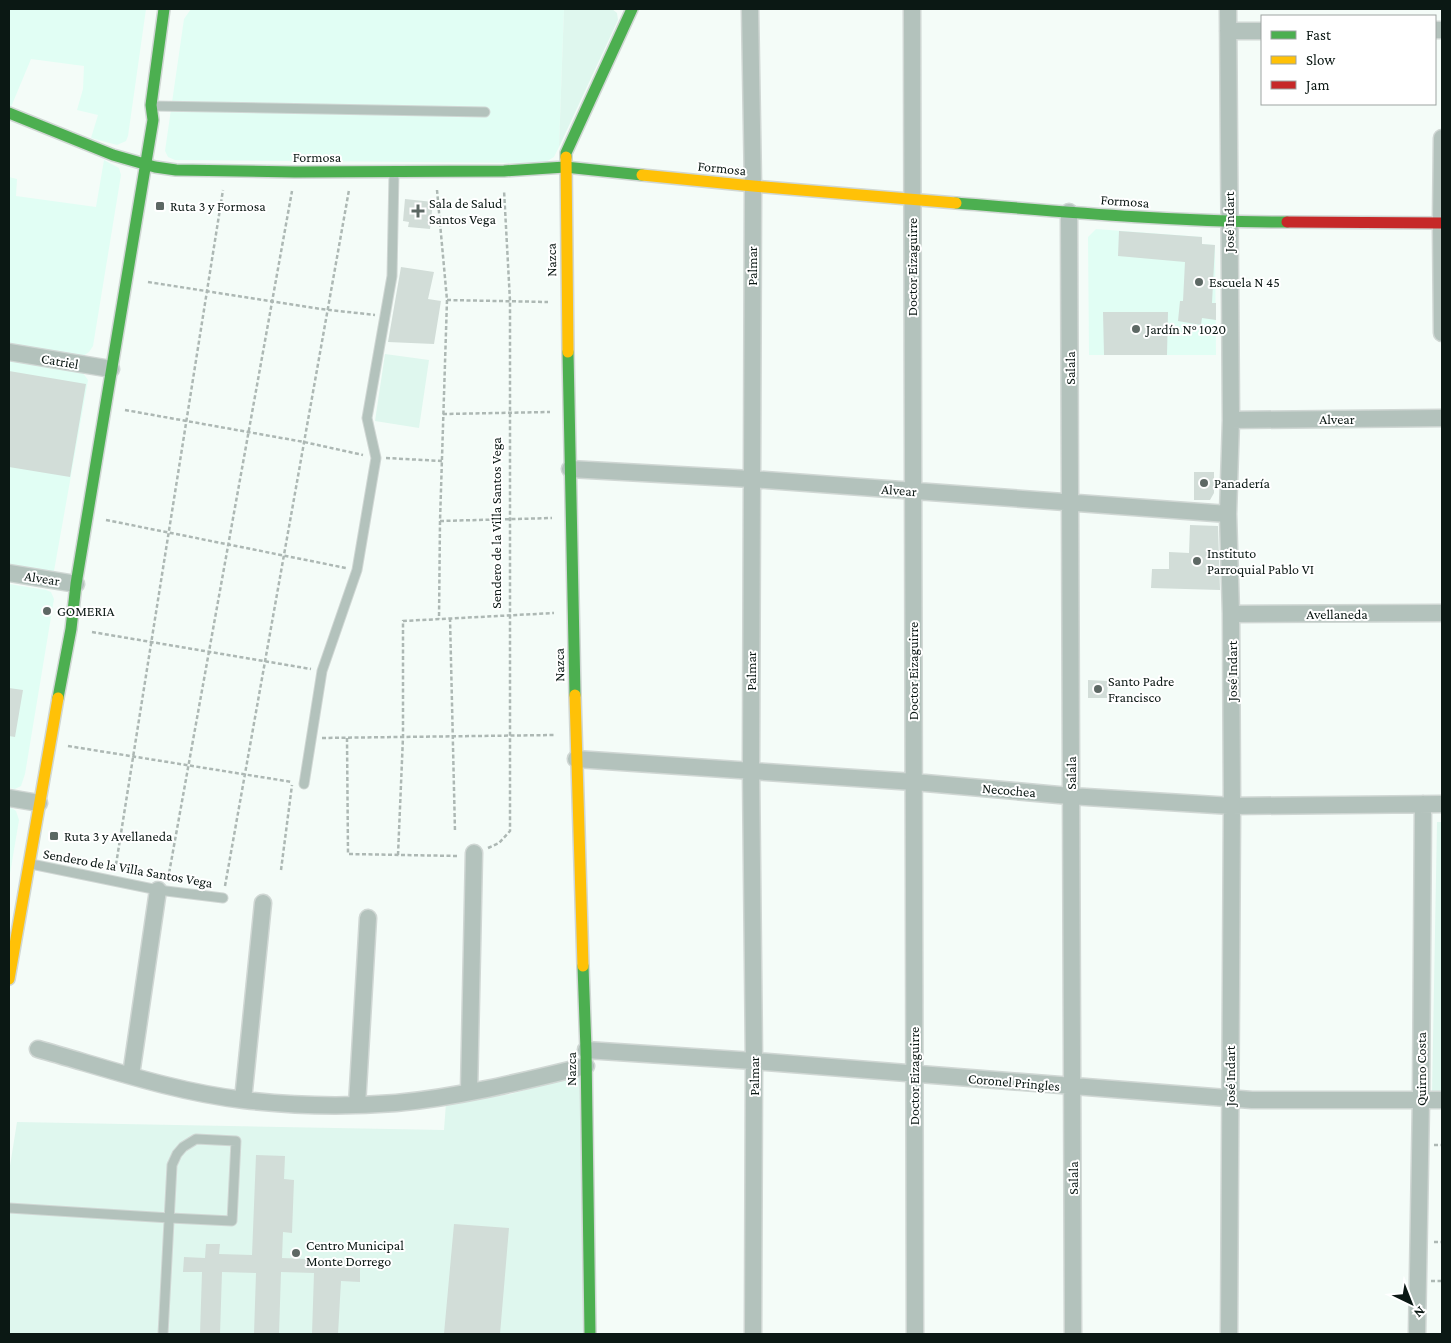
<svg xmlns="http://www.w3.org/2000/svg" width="1451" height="1343" font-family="'Crimson Pro',serif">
<rect width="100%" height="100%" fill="#f4fcf8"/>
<!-- built -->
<path fill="#e1fef4" d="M9,9H146L128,136L126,141L117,145L91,138L98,115L77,110L83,89L84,66L31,59L11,107L9,106Z
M191,9H564L559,147L554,157L544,163L175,160L168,157L165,151L184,19Z
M104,160L119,168L121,175L93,346L89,352L83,356L9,345V177L17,179L16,196L96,207Z
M1096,229L1202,237V244L1215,245L1216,355H1089L1088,237Z
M9,358L80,369L88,380L54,571L47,575L9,567Z
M9,584L46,590L51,592L54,599L25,774L21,786L15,789L9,788Z
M9,806L16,811L19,820L9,880Z"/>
<!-- green -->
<path fill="#dff7ee" d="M564,9H612L617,13L618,20L559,147Z
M385,354L429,360L419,428L375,421Z
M1437,822H1442V1096H1432Z
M580,1074L586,1334H9V1172L17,1122L444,1130L446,1103L511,1094Z"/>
<!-- building -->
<path fill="#d2ddd8" d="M405,199L433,202L430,229L408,227L409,222L403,221Z
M1119,231L1202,237V244L1215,245L1212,303H1216V320L1202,318L1201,325L1178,321L1180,301H1183L1185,262L1118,256Z
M401,267L434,272L428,299L441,301L434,344L388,342Z
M1103,312H1168L1167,355H1104Z
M9,371L86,384L70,477L9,467Z
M1194,472H1214V493L1210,500H1194Z
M1190,525L1218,526L1220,590L1151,588L1152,569H1169V552L1189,553Z
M1088,680L1108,681L1107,698H1088Z
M9,688L23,690L15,737L9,736Z
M256,1155L285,1156L284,1179L294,1180L292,1233L283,1232L282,1258L360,1261V1282L341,1281L338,1334H312L314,1273L281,1272L279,1334H254L256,1273L222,1272L220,1334H200L202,1272H183L184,1257L205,1258L206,1244H220L219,1254L252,1255Z
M454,1224L509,1228L500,1334H444Z"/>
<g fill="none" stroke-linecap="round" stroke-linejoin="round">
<!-- lane casing -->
<g stroke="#d0d7d4" stroke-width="11">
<path id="lane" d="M154,106L485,112
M304,784L322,671L357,570L376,458L367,418L392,276L394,172
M31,864L158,890L223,898
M9,1208L170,1218L232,1221L236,1141L196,1139L183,1147L177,1154L172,1165L163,1334"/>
</g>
<!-- street casing -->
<g stroke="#d0d7d4" stroke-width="19">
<path id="street" d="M750,9L753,186L751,770L754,1061L753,1334
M912,9L915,1334
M1228,9L1231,420L1228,514L1231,614L1232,806L1229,1334
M1435,30H1442
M1228,31H1262
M1442,138L1441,223L1442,333
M1069,212L1073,1334
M9,352L111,369
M1231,420L1442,418
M570,469L751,479L1228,514
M9,573L76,584
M1231,614L1442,613
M576,759L914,782L1070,796L1232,806L1442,804
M9,798L39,803
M38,1049C106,1068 174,1092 244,1100C295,1106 346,1107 396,1103C460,1097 524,1081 586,1066
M586,1050L754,1061L1252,1100H1442
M131,1075L158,890
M469,1092L474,853
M243,1100L263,903
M357,1105L368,918
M1417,1334L1421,1100L1423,804"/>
</g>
<!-- fast casing -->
<g stroke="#d0d7d4" stroke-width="14">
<path id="fast" d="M9,113L113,155L155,167L176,170L295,172L504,171L565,167L642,175
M566,157V153L632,9
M956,203C1066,212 1177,222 1287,222
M568,352L575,695
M58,698L71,629L76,584L153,120L151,105L164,9
M583,966L586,1050L590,1334"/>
</g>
<!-- slow casing -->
<g stroke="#d0d7d4" stroke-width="14">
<path id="slow" d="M566,157L568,352
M642,175L753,186L956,203
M575,695L583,966
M9,979L58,698"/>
</g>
<!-- jam casing -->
<g stroke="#d0d7d4" stroke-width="14">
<path id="jam" d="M1287,222L1442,223"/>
</g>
<!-- path -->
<path stroke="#adb8b4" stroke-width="2.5" stroke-dasharray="4 2.5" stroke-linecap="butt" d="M437,190L447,300L440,521L439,619
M148,282L321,309L375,315
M447,300L548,302
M125,410L304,442L363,455
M443,414L550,412
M386,458L442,461
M106,520L346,568
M440,521L552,518
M450,618L455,832
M92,632L311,669
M322,738L556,735
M347,738L348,854L459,856
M68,746L292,782
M488,848L499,843L510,831V301L504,190
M398,855L403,737V621L554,613
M281,870L292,785
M115,871L223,190
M168,879L292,191
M225,886L349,190
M1434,1145H1442
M1434,1242H1442
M1431,1281H1442"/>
<!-- lane -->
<use href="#lane" stroke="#b3c2bc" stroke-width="9"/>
<!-- street -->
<use href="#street" stroke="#b3c2bc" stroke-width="16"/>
<!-- fast -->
<use href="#fast" stroke="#4caf50" stroke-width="11"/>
<!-- slow -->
<use href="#slow" stroke="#ffc107" stroke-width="11"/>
<!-- jam -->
<use href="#jam" stroke="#c62828" stroke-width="11"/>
</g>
<!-- markers -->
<g fill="#5d6864" stroke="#fff" stroke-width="2">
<rect x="155" y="201" width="10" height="10" rx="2.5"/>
<path d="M415.5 203.5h5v5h5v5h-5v5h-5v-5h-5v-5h5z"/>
<circle cx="1199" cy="282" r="5"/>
<circle cx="1136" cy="329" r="5"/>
<circle cx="1204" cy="483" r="5"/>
<circle cx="1197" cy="561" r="5"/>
<circle cx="47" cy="611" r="5"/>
<circle cx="1098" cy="689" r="5"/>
<rect x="49" y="831" width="10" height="10" rx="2.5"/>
<circle cx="296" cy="1253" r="5"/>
</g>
<g text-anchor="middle" stroke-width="4" stroke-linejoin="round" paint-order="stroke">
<!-- street labels -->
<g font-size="14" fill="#0b1814" stroke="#fff">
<text x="317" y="162">Formosa</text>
<text transform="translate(722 168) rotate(6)" y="5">Formosa</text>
<text transform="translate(1125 201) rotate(4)" y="5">Formosa</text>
<text transform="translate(1229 222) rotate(-90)" y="5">José Indart</text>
<text transform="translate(551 260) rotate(-91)" y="5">Nazca</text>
<text transform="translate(752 266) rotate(-90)" y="5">Palmar</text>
<text transform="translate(912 267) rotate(-90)" y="5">Doctor Eizaguirre</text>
<text transform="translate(60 361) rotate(10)" y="5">Catriel</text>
<text transform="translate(1070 368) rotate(-90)" y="5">Salala</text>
<text x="1337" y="424">Alvear</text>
<text transform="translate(899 490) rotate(4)" y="5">Alvear</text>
<text transform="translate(496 523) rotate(-90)" y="5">Sendero de la Villa Santos Vega</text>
<text transform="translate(42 578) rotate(9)" y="5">Alvear</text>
<text x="1337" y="619">Avellaneda</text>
<text transform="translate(559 665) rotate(-91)" y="5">Nazca</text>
<text transform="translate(751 671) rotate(-90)" y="5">Palmar</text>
<text transform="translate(913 671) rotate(-90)" y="5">Doctor Eizaguirre</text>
<text transform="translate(1232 671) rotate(-90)" y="5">José Indart</text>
<text transform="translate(1071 773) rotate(-90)" y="5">Salala</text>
<text transform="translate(1009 790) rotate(5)" y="5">Necochea</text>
<text transform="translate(128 868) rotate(10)" y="5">Sendero de la Villa Santos Vega</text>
<text transform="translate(571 1069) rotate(-90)" y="5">Nazca</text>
<text transform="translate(1421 1069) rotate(-90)" y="5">Quirno Costa</text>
<text transform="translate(754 1076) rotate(-90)" y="5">Palmar</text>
<text transform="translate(914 1076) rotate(-90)" y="5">Doctor Eizaguirre</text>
<text transform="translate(1230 1076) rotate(-90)" y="5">José Indart</text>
<text transform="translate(1014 1082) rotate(5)" y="5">Coronel Pringles</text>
<text transform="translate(1073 1178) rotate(-90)" y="5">Salala</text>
</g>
<!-- poi labels -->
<g font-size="14" fill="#0b1814" stroke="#fff" text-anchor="start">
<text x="429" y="208">Sala de Salud<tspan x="429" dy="16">Santos Vega</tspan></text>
<text x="170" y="211">Ruta 3 y Formosa</text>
<text x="1209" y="287">Escuela N 45</text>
<text x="1146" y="334">Jardín N° 1020</text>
<text x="1214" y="488">Panadería</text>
<text x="1207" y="558">Instituto<tspan x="1207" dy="16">Parroquial Pablo VI</tspan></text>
<text x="57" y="616">GOMERIA</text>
<text x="1108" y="686">Santo Padre<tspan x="1108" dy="16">Francisco</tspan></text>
<text x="64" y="841">Ruta 3 y Avellaneda</text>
<text x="306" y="1250">Centro Municipal<tspan x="306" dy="16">Monte Dorrego</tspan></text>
</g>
</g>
<!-- border -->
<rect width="1451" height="1343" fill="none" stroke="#0b1814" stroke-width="20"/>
<!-- legend -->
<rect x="1261" y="15" width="175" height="90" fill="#ffffff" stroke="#9da3a1"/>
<rect x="1271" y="31" width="25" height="8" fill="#4caf50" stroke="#9da3a1"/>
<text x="1306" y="40" font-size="15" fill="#0b1814">Fast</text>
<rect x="1271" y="56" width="25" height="8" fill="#ffc107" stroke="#9da3a1"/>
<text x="1306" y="65" font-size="15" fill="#0b1814">Slow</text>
<rect x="1271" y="81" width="25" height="8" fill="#c62828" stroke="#9da3a1"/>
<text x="1306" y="90" font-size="15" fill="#0b1814">Jam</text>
<!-- north arrow -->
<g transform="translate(1411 1303) rotate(137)" stroke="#ffffff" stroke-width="4" paint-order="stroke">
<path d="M0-4L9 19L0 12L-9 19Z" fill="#0b1814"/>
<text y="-8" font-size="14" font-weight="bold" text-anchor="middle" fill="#0b1814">N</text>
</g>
</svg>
